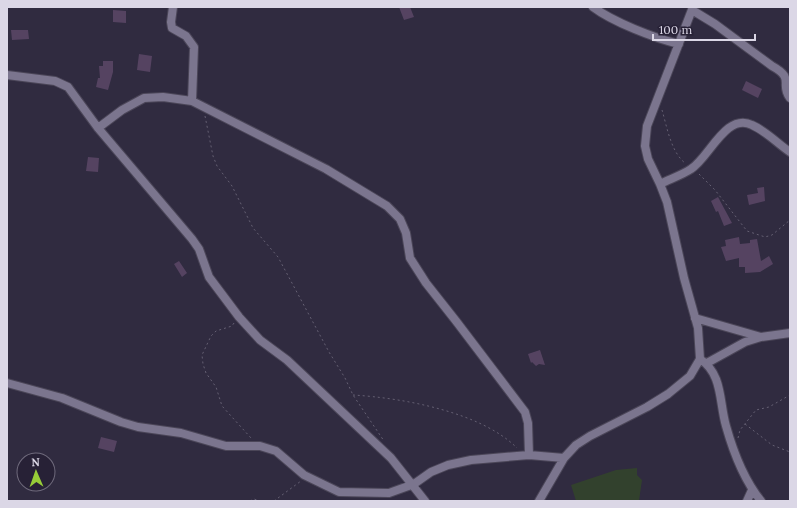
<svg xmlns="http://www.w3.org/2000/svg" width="797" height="508" font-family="Lora,serif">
<rect width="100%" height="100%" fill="#302b40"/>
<!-- green -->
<path fill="#32412d" d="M637,468V475L642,480L639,501H576L571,485L616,470Z"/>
<!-- building -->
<path fill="#554361" d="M399,7H410L414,17L404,20Z
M113,10L126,11V23L113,22Z
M11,30H28L29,39L12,40Z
M139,54L152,56L150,72L137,70Z
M103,61H113V72L108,90L96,87L98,78H100L99,66H103Z
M746,81L762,89L758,98L742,90Z
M88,157L99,158L98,172L86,171Z
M764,187L765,201L749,205L747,195L758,193L757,188Z
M718,197L732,223L724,226L718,211L716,212L711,201Z
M739,237L740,244L750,243V240L757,239L761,261L769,256L773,264L760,272L745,273V267H739V258L726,261L721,247L726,246L725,240Z
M179,261L187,273L182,277L174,264Z
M540,350L545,365L539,364L536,366L532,362L531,363L528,354Z
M101,437L117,441L114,452L98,448Z"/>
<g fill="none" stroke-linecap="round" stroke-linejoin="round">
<!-- street casing -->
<g stroke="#4b4658" stroke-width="10">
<path id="street" d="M173,7L171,22L172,28L186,36L194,47L192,101
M593,7C613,22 654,38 679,44
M692,10L715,24L772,66C796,79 779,84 790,98
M7,75L55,81L68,87L98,128L192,239L199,249L209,277L239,317L260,340L287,360L391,458L425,501
M98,128L122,110L144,98L163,97L192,101L326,169L387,206L400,219L406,233L410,258L426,283L456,321L525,412L528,423L529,455
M660,184C670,179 682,175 691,169C709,158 726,112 752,125C766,131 778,144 790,152
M695,318L761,337L790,333
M700,359C723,374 719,402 726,426C733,451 744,480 761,501
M707,363L745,342L761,337
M7,383L62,398L121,422L138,427L181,433L226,446H260L276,451L304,475L339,492L389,493L414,484L431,472L448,465L471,460L529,455L564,458
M539,501L564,458L576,445L590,436L647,407L668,394L690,376L700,359L698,328L684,278L667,202L660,184L648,159L645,146L647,126L693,7
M747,501L752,490"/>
</g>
<!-- path -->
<path stroke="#656073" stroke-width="1" stroke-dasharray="2 3" stroke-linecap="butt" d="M662,110C667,127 671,152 685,163
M205,116L213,156L217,166L232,186L253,228L278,257L329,352L345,378L353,395L384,441
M699,174L715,190L747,231L765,237L772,235L790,220
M234,323L232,326L216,331L211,336L202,355L203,364L206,373L216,387L222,406L251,438
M353,395C403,398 481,412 517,448
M745,424L772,445L790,452
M738,438L740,430L756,410L769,407L790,395
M250,501L254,499L260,501
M274,501L301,481"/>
<!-- street -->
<use href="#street" stroke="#7b758e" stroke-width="8"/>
</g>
<!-- border -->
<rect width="797" height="508" fill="none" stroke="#dbd7e6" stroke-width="16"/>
<!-- north arrow -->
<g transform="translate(36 472) rotate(358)"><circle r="19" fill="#272136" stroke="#6f6a7c"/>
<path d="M0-3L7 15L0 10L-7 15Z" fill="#97cc38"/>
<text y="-6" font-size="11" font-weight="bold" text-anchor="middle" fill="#dbd7e6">N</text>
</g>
<!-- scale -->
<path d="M653 34v6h102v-6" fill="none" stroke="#dbd7e6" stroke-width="2"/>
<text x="659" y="34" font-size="12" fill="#dbd7e6" stroke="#272136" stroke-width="3" paint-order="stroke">100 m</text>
</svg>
